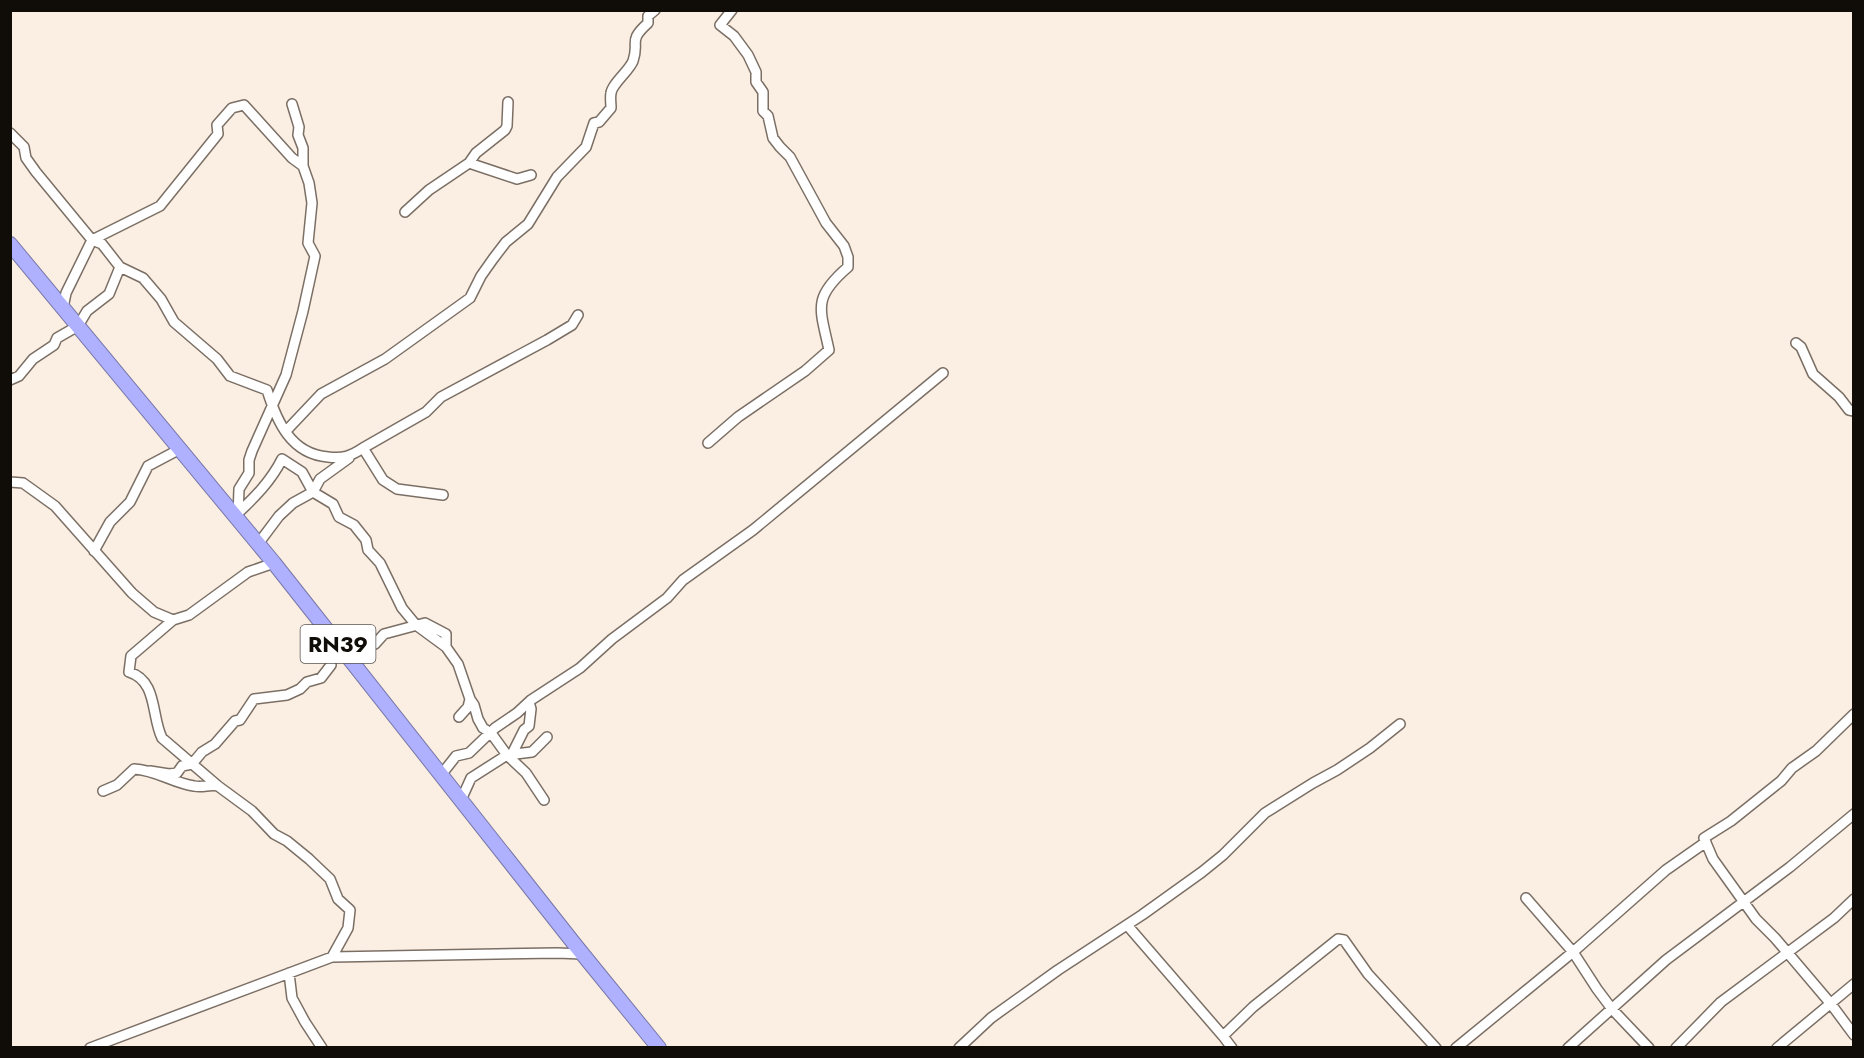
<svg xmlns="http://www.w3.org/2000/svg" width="1864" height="1058" font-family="Jost,sans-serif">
<rect width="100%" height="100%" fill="#fbeee2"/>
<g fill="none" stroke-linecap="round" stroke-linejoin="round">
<!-- minor casing -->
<g stroke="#7b6f65" stroke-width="12">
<path id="minor" d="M10,133L24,147L26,158L36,172L92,240L102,244L120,267
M469,163L517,179L531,175
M405,212L429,190L469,163L476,153L505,130L507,126L508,102
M63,308L66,293L92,240L160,206L218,134L217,125L232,108L244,105L292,158L303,166
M1796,343L1801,347L1813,374L1839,397L1849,410L1854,411
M10,380L19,376L33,359L54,345L57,338L78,326L87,311L109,294L120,267L143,278L161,299L174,322L217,359L230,376L267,390C277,422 291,454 328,457C343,459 351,456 363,448L383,480L397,489L443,495
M286,431L321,394L385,359L470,298L481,276L493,259L506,242L528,224L557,177L586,147L594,123L599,122L611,108C611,103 610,98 611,93C612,84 629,71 633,61C640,41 627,42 648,23V16L655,10
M708,443L738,417L805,371L829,350C820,308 812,298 848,267V257L844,246L826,223L790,157L780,147L773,138L768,116L763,111V92L756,82V72L748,55L734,36L720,25L732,10
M363,448L426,412L441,397L547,340L572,325L578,315
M10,482L23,483L55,506L132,593L154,612L173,620
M237,514C255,497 271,481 282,459L302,472L313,492L333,504L339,517L354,525L366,540L368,550L380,563L402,608L416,625L446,647L458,664L470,699L474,705L478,719L483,728L491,733L507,755L526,773L544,800
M238,516L239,489L249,473V460L252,451L286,375L303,311L315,256L308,243L312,203L309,183L303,166V148L298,135L299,127L292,104
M258,544L279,516L293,503L313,492L320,479L349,458
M94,551L110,522L130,502L148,466L180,449
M274,563L248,572L189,615L173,620L131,656L129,672C158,681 151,716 162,738L218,786L252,811L274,834L287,841L309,859L330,879L338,899L350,910L348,928L332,957
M351,661L356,650L375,644L384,634L425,623L446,634V647
M1854,714L1816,751L1792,768L1781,781L1731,821L1704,838L1713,859L1756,919L1775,938L1831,1004L1854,1035
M459,717L468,707L470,699
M512,754L524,730L529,726L531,709L529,702
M150,771L169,774L177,773L182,766L192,764L202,752L215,744L235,721L240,720L254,699L287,695L300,689L307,682L321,678L331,665
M441,775L456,756L469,753L495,728L517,713L531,700L580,668L612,639L667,598L683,580L753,530L943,373
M103,791L117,785L134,769C156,770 173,783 194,786C203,788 210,784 218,786
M461,800L471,778L507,755L532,752L547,737
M1526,898L1573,952L1597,989L1612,1009L1649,1048
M1127,925L1223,1036L1253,1007L1338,939L1344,940L1368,974L1436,1048
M289,973L292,998L305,1022L322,1048
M1223,1036L1232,1048
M90,1048L332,957L557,953L583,954
M959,1048L991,1018L1058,970L1142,915L1202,872L1223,855L1265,813L1313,783L1337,770L1370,748L1400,724
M1456,1048L1573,952L1666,870L1706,842
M1568,1048L1666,960L1790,867L1854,814
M1676,1048L1721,1002L1834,918L1854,899
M1777,1048L1854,984"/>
</g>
<!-- highway casing -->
<g stroke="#7777a8" stroke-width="16">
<path id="highway" d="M10,244L274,563L576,946L659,1048"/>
</g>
<!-- minor -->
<use href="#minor" stroke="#fff" stroke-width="9"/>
<!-- highway -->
<use href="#highway" stroke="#afb1fe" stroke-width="14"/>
</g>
<g text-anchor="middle" stroke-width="4.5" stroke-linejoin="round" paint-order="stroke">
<!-- shield labels -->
<rect fill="#fff" stroke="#585552" stroke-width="1.5" x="300.5" y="625" width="75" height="38" rx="4.5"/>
<g font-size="22" font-weight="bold" fill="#100c08">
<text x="338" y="652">RN39</text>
</g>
</g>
<!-- border -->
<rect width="1864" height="1058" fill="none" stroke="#100c08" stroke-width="24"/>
</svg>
